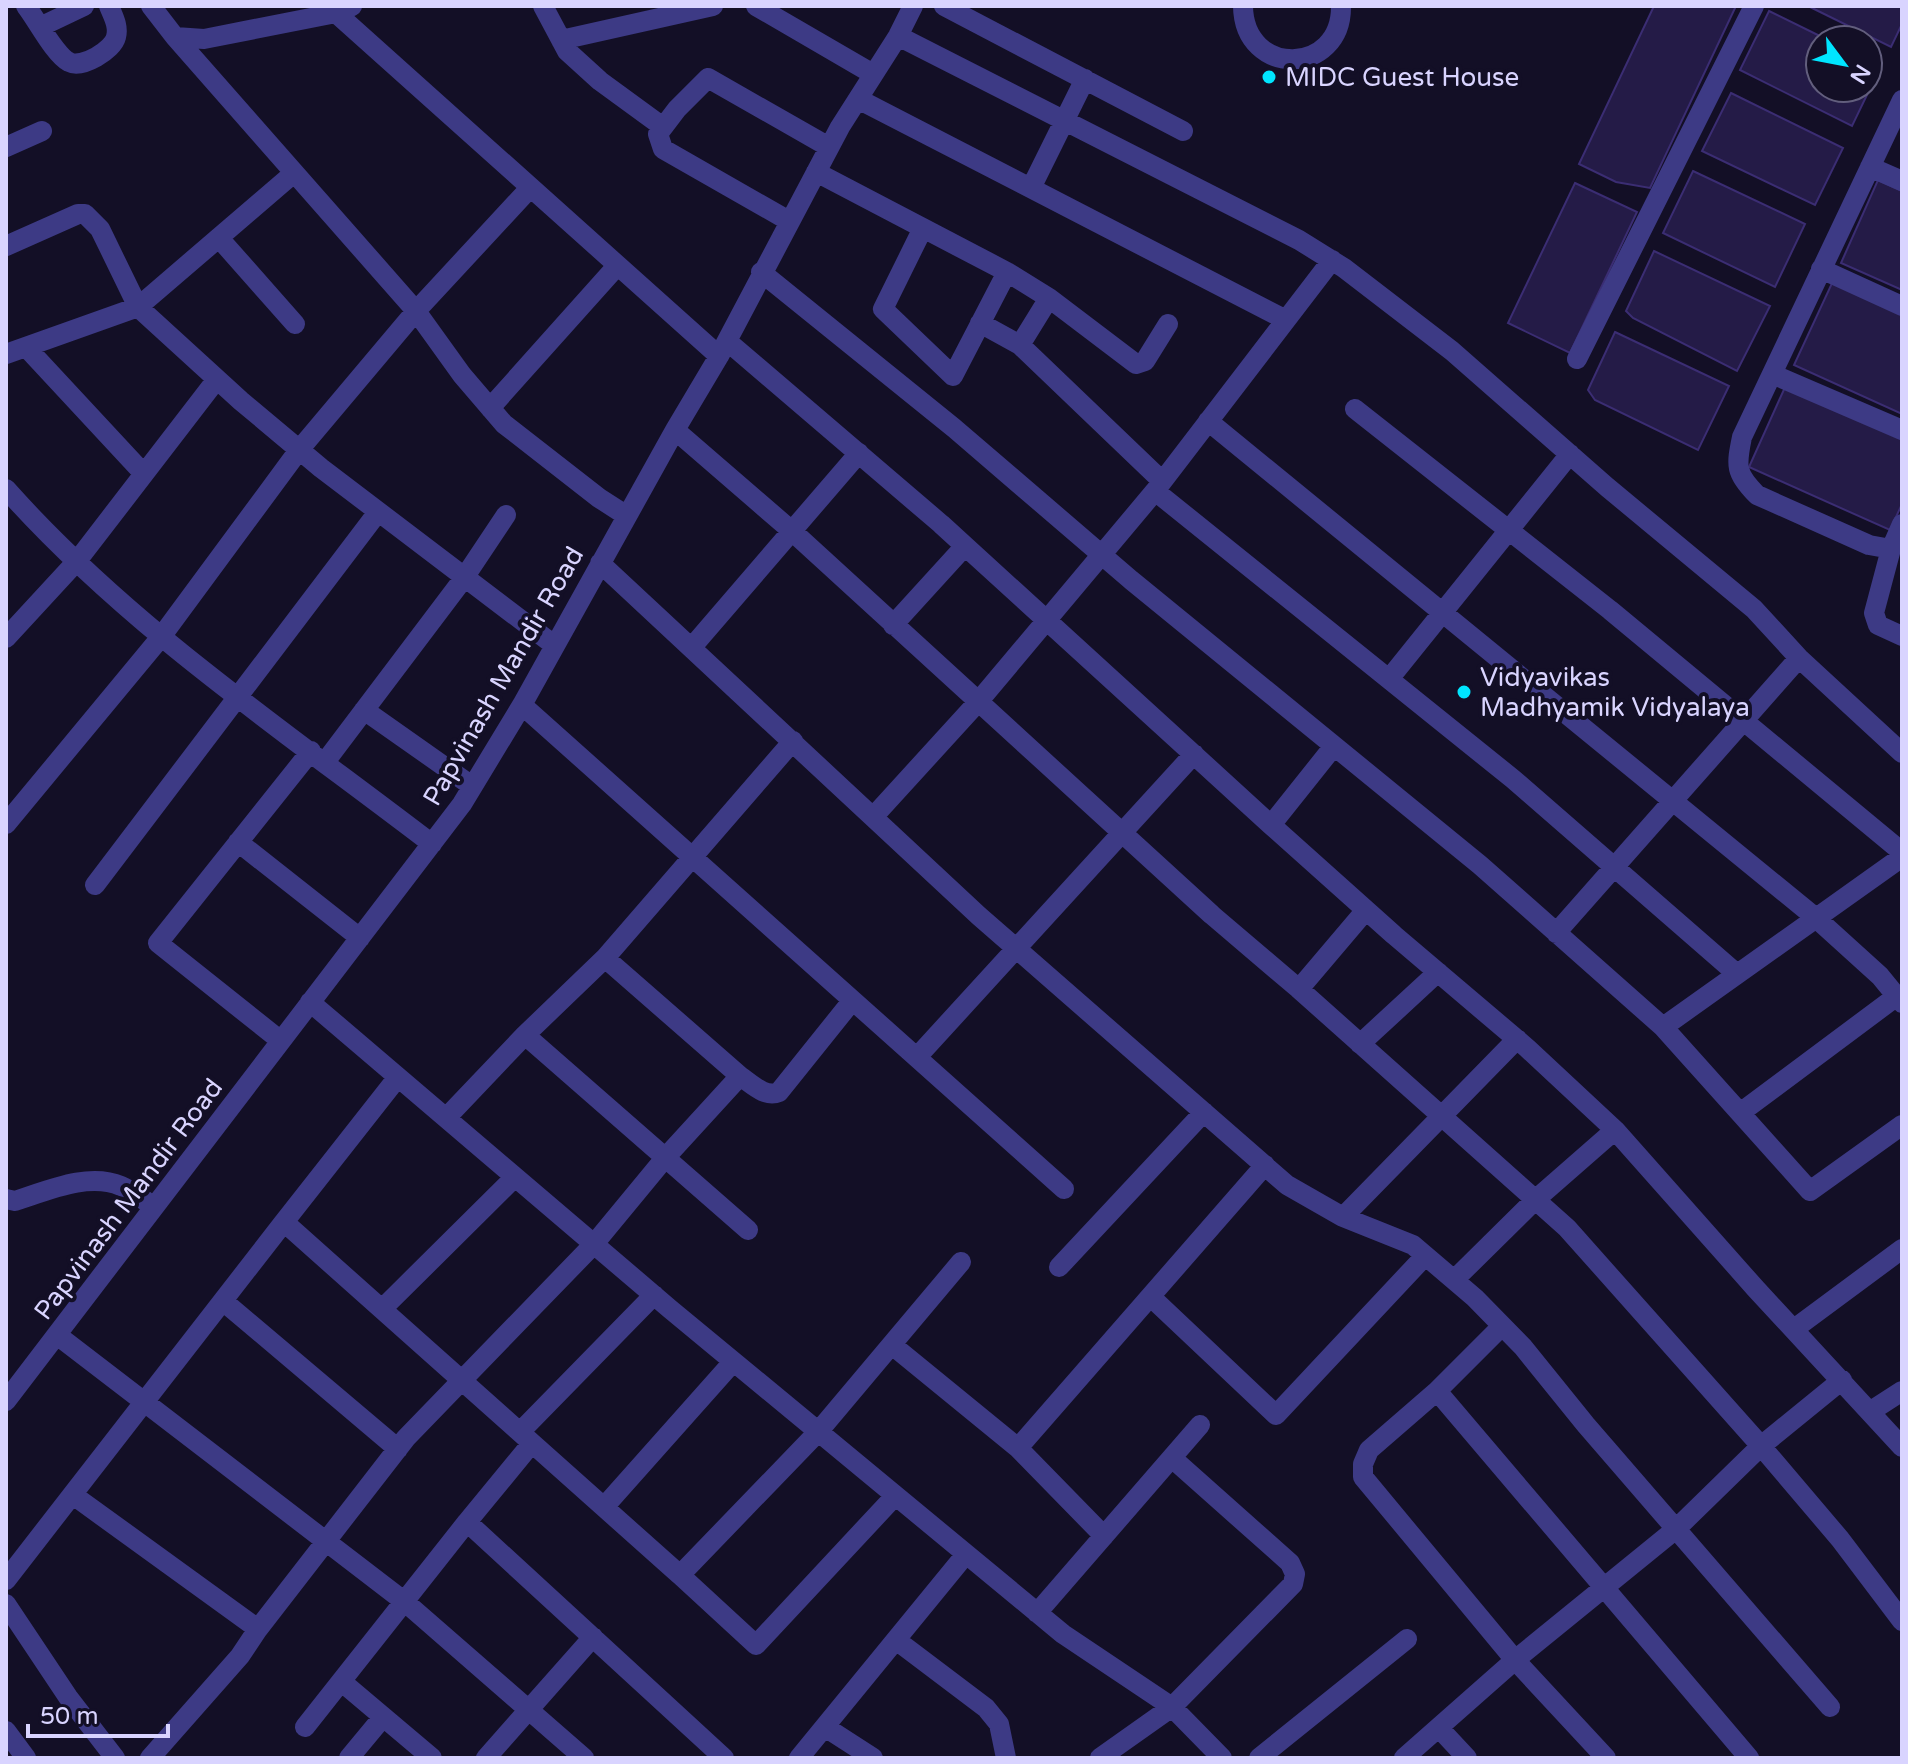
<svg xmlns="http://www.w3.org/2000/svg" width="1908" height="1764" font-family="'Varela Round',sans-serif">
<rect width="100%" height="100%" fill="#130f26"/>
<!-- building -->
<path fill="#241b47" stroke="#3b2d73" stroke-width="2" d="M1654,6H1736L1650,188L1616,182L1579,164Z
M1808,6H1902V24L1891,47Z
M1769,11L1828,40H1820V88H1868V59L1881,66L1852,126L1740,70Z
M1731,93L1843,148L1815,205L1702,151Z
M1693,171L1805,224L1775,287L1663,233Z
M1878,180L1902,191V290L1841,263Z
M1575,183L1637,212L1570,353L1508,323Z
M1654,251L1770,306L1737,371L1633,318L1626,311Z
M1833,281L1902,313V414L1794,365Z
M1615,332L1729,386L1698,450L1595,400L1588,390Z
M1786,385L1902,437V504L1890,530L1749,467Z"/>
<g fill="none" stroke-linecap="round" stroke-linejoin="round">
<!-- minor -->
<path stroke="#3d3a85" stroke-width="20" d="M26,6C37,20 55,55 69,62C82,69 113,50 116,37C119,26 113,16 109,6
M151,6L175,37L204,39L336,13L352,6
M543,6L567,51L600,81L663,127
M756,6L873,74
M944,6L1183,131
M1243,6C1244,78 1342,76 1341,6
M336,13L719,356
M42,26L84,6
M898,36L1299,240L1344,268L1452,351L1607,487L1754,609L1799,658L1902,753
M175,37L416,311L462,375L504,424L599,498L627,516
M561,40L713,6
M858,99L1286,320
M1902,100L1742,437C1736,466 1735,473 1757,495L1869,545L1891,549L1902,524
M6,147L42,131
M1870,167L1902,181
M816,172L1007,272L953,376L883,309L923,228
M1031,188L1085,79
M789,221L663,149L658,134L677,109L708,78L829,147
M219,238L295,324
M6,246L78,214H85L100,229L138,307L241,401L321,468L554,645
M1332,260L1155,491L1513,779L1737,974
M1821,269L1902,306
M761,272L954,428L1131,580L1480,865L1663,1027
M1007,272L1049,298L1136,364L1145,361L1168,324
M980,323L1020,345L1049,298
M727,341L941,524L1271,825L1394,935L1527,1048L1615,1130L1756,1289L1902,1447
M1020,345L1162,481
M26,347L144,474
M6,354L138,307L294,173
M1577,359L1754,6
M1772,374L1902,430
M490,408L617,266
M1355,409L1610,610L1902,852
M1208,421L1816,918L1880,976L1902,1003
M675,430L793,532L1212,915L1299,989L1567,1228L1761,1446L1840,1539L1902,1621
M6,489C129,627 286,732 432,844
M1891,549L1874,613L1878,625L1902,636
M600,563L979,916L1287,1185L1343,1217L1413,1245L1475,1298L1523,1347L1586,1425L1830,1707
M893,625L965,546
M6,638L77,561L217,379
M692,647L859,453
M1389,679L1570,454
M522,705L1064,1189
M364,710L472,786
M325,762L464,578L506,515
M874,816L978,702L1155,491
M6,824L161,637L299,450L416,311L530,188
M1271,825L1334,746
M238,842L360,938
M1902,857L1663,1027L1810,1191L1902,1125
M95,885L378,512
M1556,933L1799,658
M605,958L793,741
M1299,989L1366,910
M310,1002L670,1309L1063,1634L1172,1707L1222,1758
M525,1035L748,1230
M281,1041L158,943L311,751
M1360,1044L1438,972
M917,1057L1194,754
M740,1076C752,1084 765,1098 779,1092L852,1001
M398,1077L284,1222L680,1575L818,1432L961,1262
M1740,1113L1897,996
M6,1199L15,1201C47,1191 88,1172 121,1186C133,1191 144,1200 154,1207
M1343,1217L1517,1039
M1059,1267L1204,1112
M1454,1280L1535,1200L1615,1130
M1151,1297L1276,1415L1425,1256
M223,1301L398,1449
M382,1309L515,1177
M1502,1326L1437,1391L1749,1758
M1794,1329L1902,1249
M57,1335L405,1602L584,1758
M892,1345L1018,1448L1104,1536
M1437,1391L1369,1450L1363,1464V1477L1515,1660L1606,1758
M6,1401L462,804L522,705L675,430L719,356L840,127L898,36L913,6
M1871,1411L1902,1391
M520,1432L654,1295
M1018,1448L1265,1165
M73,1495L258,1629
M604,1507L733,1362
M467,1522L532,1443
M680,1575L756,1645L895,1496
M6,1580L284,1222
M6,1604L68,1697L115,1758
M1037,1613L1200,1425
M896,1640L986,1708L999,1724L1006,1758
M342,1682L432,1758
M305,1727L467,1522L724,1758
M825,1727L873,1758
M1439,1728L1467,1758
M6,1731L26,1758
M150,1758L240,1656L258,1629L406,1438L594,1244L665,1158L740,1076L605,958L525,1035L446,1118
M349,1758L383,1717
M486,1758L593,1637
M799,1758L966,1554
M1100,1758L1172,1707L1293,1584L1295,1574L1290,1563L1172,1458
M1259,1758L1407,1639
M1404,1758L1515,1660L1676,1529L1761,1446L1842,1380"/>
</g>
<!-- markers -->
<g fill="#00e5ff" stroke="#130f26" stroke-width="3">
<circle cx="1269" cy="77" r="8"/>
<circle cx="1464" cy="692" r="8"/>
</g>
<g text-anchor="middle" stroke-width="8" stroke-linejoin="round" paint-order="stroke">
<!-- poi labels -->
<g font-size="26" fill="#d9d4ff" stroke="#130f26" text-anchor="start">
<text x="1285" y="86">MIDC Guest House</text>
<text x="1480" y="686">Vidyavikas<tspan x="1480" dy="30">Madhyamik Vidyalaya</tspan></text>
</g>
<!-- street labels -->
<g font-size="26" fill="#d9d4ff" stroke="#130f26">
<text transform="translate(503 676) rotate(-60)" y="9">Papvinash Mandir Road</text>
<text transform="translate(128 1199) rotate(-53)" y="9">Papvinash Mandir Road</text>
</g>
</g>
<!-- border -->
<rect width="1908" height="1764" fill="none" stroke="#d9d4ff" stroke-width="16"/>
<!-- north arrow -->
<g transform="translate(1844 64) rotate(122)"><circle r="38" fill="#130f26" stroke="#625e7d" stroke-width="2"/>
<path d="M0-6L14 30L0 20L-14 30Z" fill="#00e5ff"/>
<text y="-12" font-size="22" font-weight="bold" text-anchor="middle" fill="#d9d4ff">N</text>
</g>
<!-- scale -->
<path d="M28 1724v12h140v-12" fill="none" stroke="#d9d4ff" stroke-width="4"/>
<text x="40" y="1724" font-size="24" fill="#d9d4ff" stroke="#130f26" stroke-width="6" paint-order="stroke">50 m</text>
</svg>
